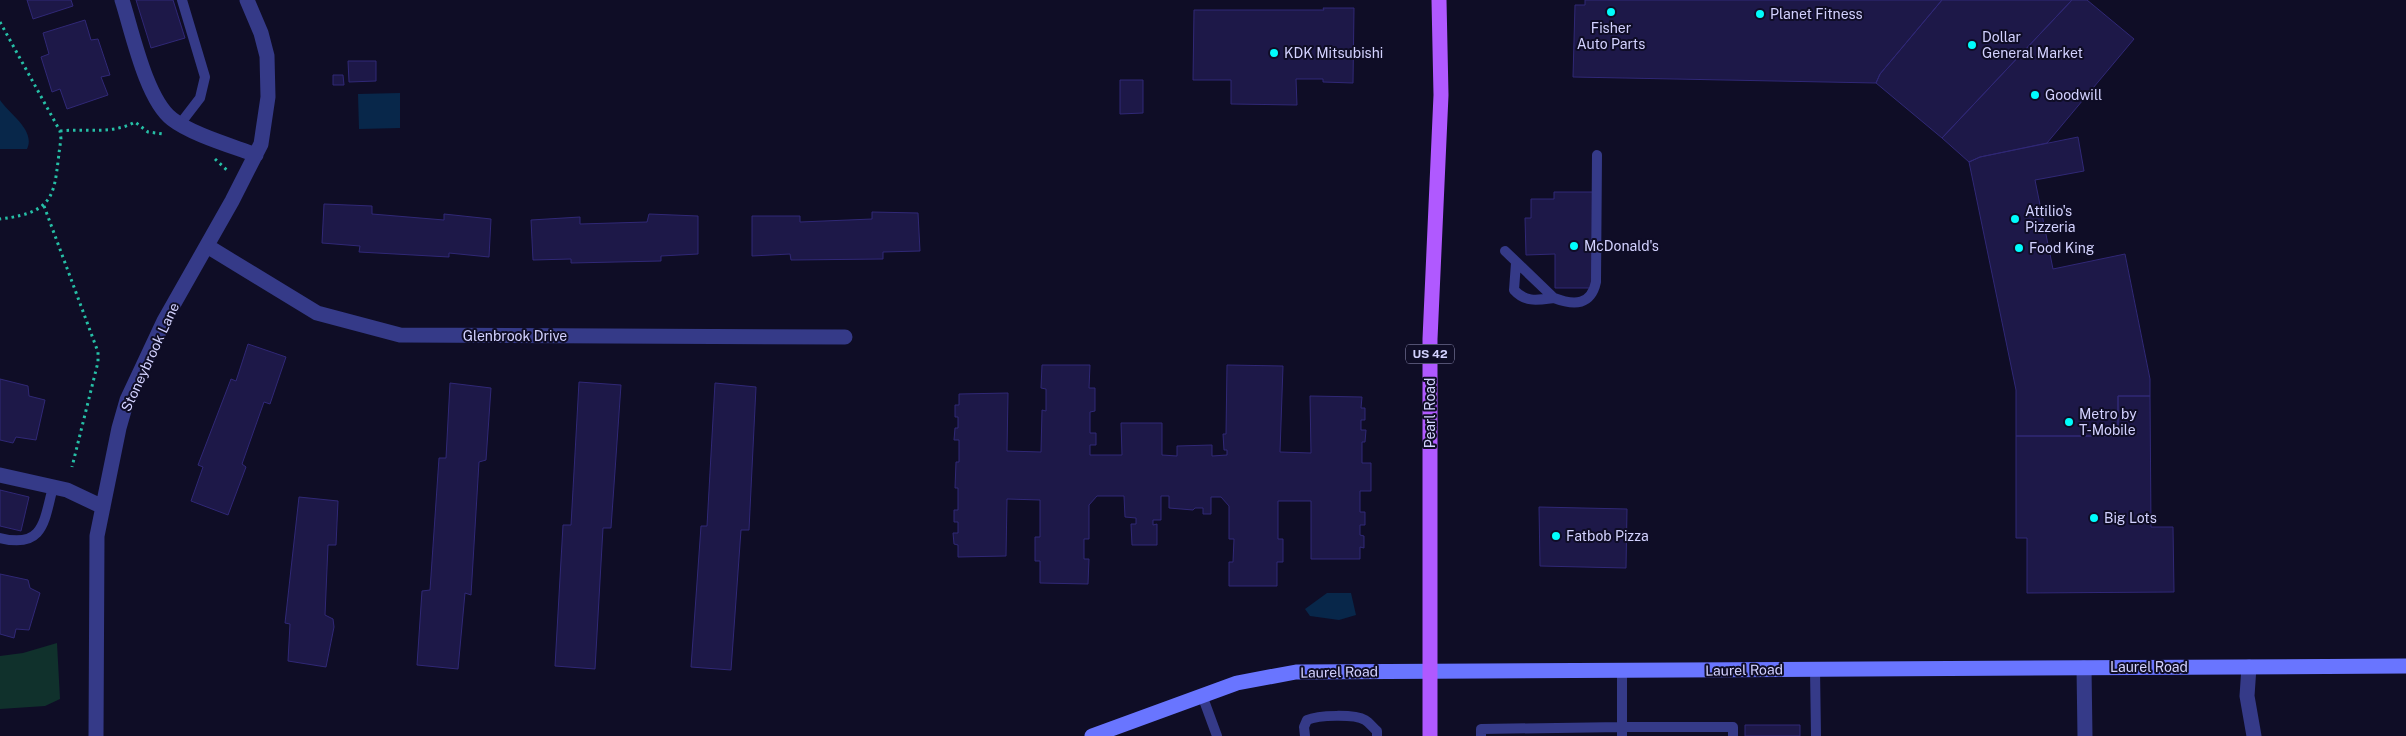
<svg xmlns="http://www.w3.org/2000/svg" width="2406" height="736" font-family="'Public Sans',sans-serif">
<rect width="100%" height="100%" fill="#0f0d26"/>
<!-- green -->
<path fill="#10312c" d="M57,643L60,699L45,706L0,709V656L23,653Z"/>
<!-- water -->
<path fill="#08274a" d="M400,93V128L359,129L358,94Z
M0,100C9,114 36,130 27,149H0Z
M1327,593H1351L1356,615L1339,620L1310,616L1305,609Z"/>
<!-- building -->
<path fill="#1d1848" stroke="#302876" d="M27,0H71L73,6L33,19Z
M136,0H173L185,38L151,48Z
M1585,0H1942L1880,74L1876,83L1573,77L1575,5H1585Z
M1942,0H2072L1942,138L1876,83L1880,74Z
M2072,0H2087L2134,39L2047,143L1980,157L1969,162L1942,138Z
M1323,8H1354L1353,83L1323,82V79H1296L1297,105L1231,104V80H1193L1194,10H1324Z
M85,20L91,40L98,39L110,75L101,77L108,95L67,109L60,89L52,92L41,57L49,54L43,33Z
M348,61H376V81L349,82Z
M333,75H343L344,85H333Z
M1120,80H1143V113L1120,114Z
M2078,137L2084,171L2035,180L2053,269L2125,254L2150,379V396H2118V436H2016V390L1969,162L1980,157Z
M1554,192H1593L1592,288H1555V254L1526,255L1525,218H1531V199H1554Z
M324,204L372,206V214L444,220V214L491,219L489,257L449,253V257L359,252L360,246L322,243Z
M872,212L918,213L920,251L883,252V259L791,260L790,254L752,256V216H800V222L872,219Z
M649,214L698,216V254L661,256V261L571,263V259L533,260L531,220L580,217V224L647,222Z
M248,344L286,357L270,404L264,402L242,464L246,467L228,515L191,501L203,467L198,465L231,379L236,381Z
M1042,365H1090L1089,388H1095V411L1090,412V433H1096V445H1090V455H1122L1121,423H1162V455L1177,456V446L1212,445V456L1227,455V450H1224L1223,434H1226L1227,365L1283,366L1280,452L1311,453L1310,396L1362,397L1361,408H1365V420H1361V430H1366L1365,442H1362V463H1371V491H1360V512H1365V525H1360V535L1364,536V548L1360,547V559H1311V501H1278V539H1283V562H1277V586H1229V562H1233L1234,539H1229V506L1221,497H1211V514H1203V508H1195L1193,510L1169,508V496H1161V520H1153V525L1157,524V545H1132L1131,524H1136V518L1125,517L1124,496H1097L1089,505V539H1084V559H1089L1088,584L1040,583V561H1035V537H1040V500L1007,499L1006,556L958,557V545L954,544L953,533H958V522H954V510H958V488H955L956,462H959V440H954L955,428H958V417H955V405H959V394L1008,393L1007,451L1041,452L1042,410L1046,411V389L1041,388Z
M0,379L28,386L29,396L45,400L36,440L16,437L13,443L0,440Z
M579,382L621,385L611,528H603L595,669L555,666L563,525H571Z
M450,383L491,388L486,460L479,462L471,595L465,593L458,669L417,665L422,591L430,590L439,458H446Z
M715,383L756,387L749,530H741L731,670L691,667L701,526H707Z
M2118,396H2150L2151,527H2173L2174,592L2027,593V538H2016V436H2118Z
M0,490L29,497L21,531L0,526Z
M299,497L338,501L336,545H328L325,615L333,619L334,627L326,667L288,661L290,624L285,623Z
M1539,507L1627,509L1626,568L1540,566Z
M0,574L28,580L30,588L40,593L29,630L16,629L14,638L0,634Z
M1745,725H1800V736H1745Z"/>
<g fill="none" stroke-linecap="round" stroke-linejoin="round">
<!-- path -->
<path stroke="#26bfa6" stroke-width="3" stroke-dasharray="2.5 4" stroke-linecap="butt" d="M0,22L60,131L61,139C53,190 61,212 0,219
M60,131C86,128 111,135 135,122L148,132L164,134
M215,159L229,172
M44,206L98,352V362L72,467"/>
<!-- lane -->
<path stroke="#353a88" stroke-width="10" d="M180,124L200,98L205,77L182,0
M1505,251L1554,298C1575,306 1591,305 1596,282L1597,155
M1516,263L1514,290C1526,303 1538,300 1554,298
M0,538C44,549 44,521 53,487
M1815,669L1816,736
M1202,695L1217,736
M1305,736L1304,727L1307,720C1318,715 1355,714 1365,720C1370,723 1373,728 1377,731V736
M1481,736V729L1622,727V672
M1622,736V727H1733V736"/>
<!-- street -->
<path stroke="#353a88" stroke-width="15" d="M122,0C132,31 146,99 172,119C191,134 232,146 256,155
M207,246L317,313L400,335L845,337
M0,475L67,490L103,507
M2249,667L2247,696L2254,736
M2084,668L2085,736
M96,736L97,536L119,428L127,400L164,321L232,201L261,144L268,97L267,56L261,33L247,0"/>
<!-- secondary -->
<path stroke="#6975ff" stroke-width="15" d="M1092,736L1237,683L1296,672L2406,666"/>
<!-- primary -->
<path stroke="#b059ff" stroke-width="15" d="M1430,736V339L1441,95L1439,0"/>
</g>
<!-- markers -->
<g fill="#00fdfd" stroke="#0f0d26" stroke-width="2">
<circle cx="1611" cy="12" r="5"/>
<circle cx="1760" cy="14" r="5"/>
<circle cx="1972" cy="45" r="5"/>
<circle cx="1274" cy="53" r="5"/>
<circle cx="2035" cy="95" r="5"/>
<circle cx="2015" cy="219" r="5"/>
<circle cx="1574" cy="246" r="5"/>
<circle cx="2019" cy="248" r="5"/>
<circle cx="2069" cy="422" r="5"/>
<circle cx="2094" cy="518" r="5"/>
<circle cx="1556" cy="536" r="5"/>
</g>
<g text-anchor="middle" stroke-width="4" stroke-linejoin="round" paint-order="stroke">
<!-- shield labels -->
<rect fill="#0f0d26" stroke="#9897be" stroke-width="1" x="1406" y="344.5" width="48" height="19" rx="4"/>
<g font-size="12" font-weight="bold" fill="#d3d2ff">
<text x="1430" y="358">US 42</text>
</g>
<!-- poi labels -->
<g font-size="14" fill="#d3d2ff" stroke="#0f0d26" text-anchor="start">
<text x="1770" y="19">Planet Fitness</text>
<text x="1611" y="33" text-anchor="middle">Fisher<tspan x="1611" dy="16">Auto Parts</tspan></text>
<text x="1982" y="42">Dollar<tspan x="1982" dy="16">General Market</tspan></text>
<text x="1284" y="58">KDK Mitsubishi</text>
<text x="2045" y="100">Goodwill</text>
<text x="2025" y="216">Attilio's<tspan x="2025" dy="16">Pizzeria</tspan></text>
<text x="1584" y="251">McDonald's</text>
<text x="2029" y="253">Food King</text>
<text x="2079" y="419">Metro by<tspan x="2079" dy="16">T-Mobile</tspan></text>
<text x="2104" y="523">Big Lots</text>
<text x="1566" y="541">Fatbob Pizza</text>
</g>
<!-- street labels -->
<g font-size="14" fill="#d3d2ff" stroke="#0f0d26">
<text x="515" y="341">Glenbrook Drive</text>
<text transform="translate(150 357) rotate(-65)" y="5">Stoneybrook Lane</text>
<text transform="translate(1430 413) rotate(-90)" y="5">Pearl Road</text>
<text x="2149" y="672">Laurel Road</text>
<text transform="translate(1744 670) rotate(-1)" y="5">Laurel Road</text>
<text transform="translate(1339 672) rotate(-1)" y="5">Laurel Road</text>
</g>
</g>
</svg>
